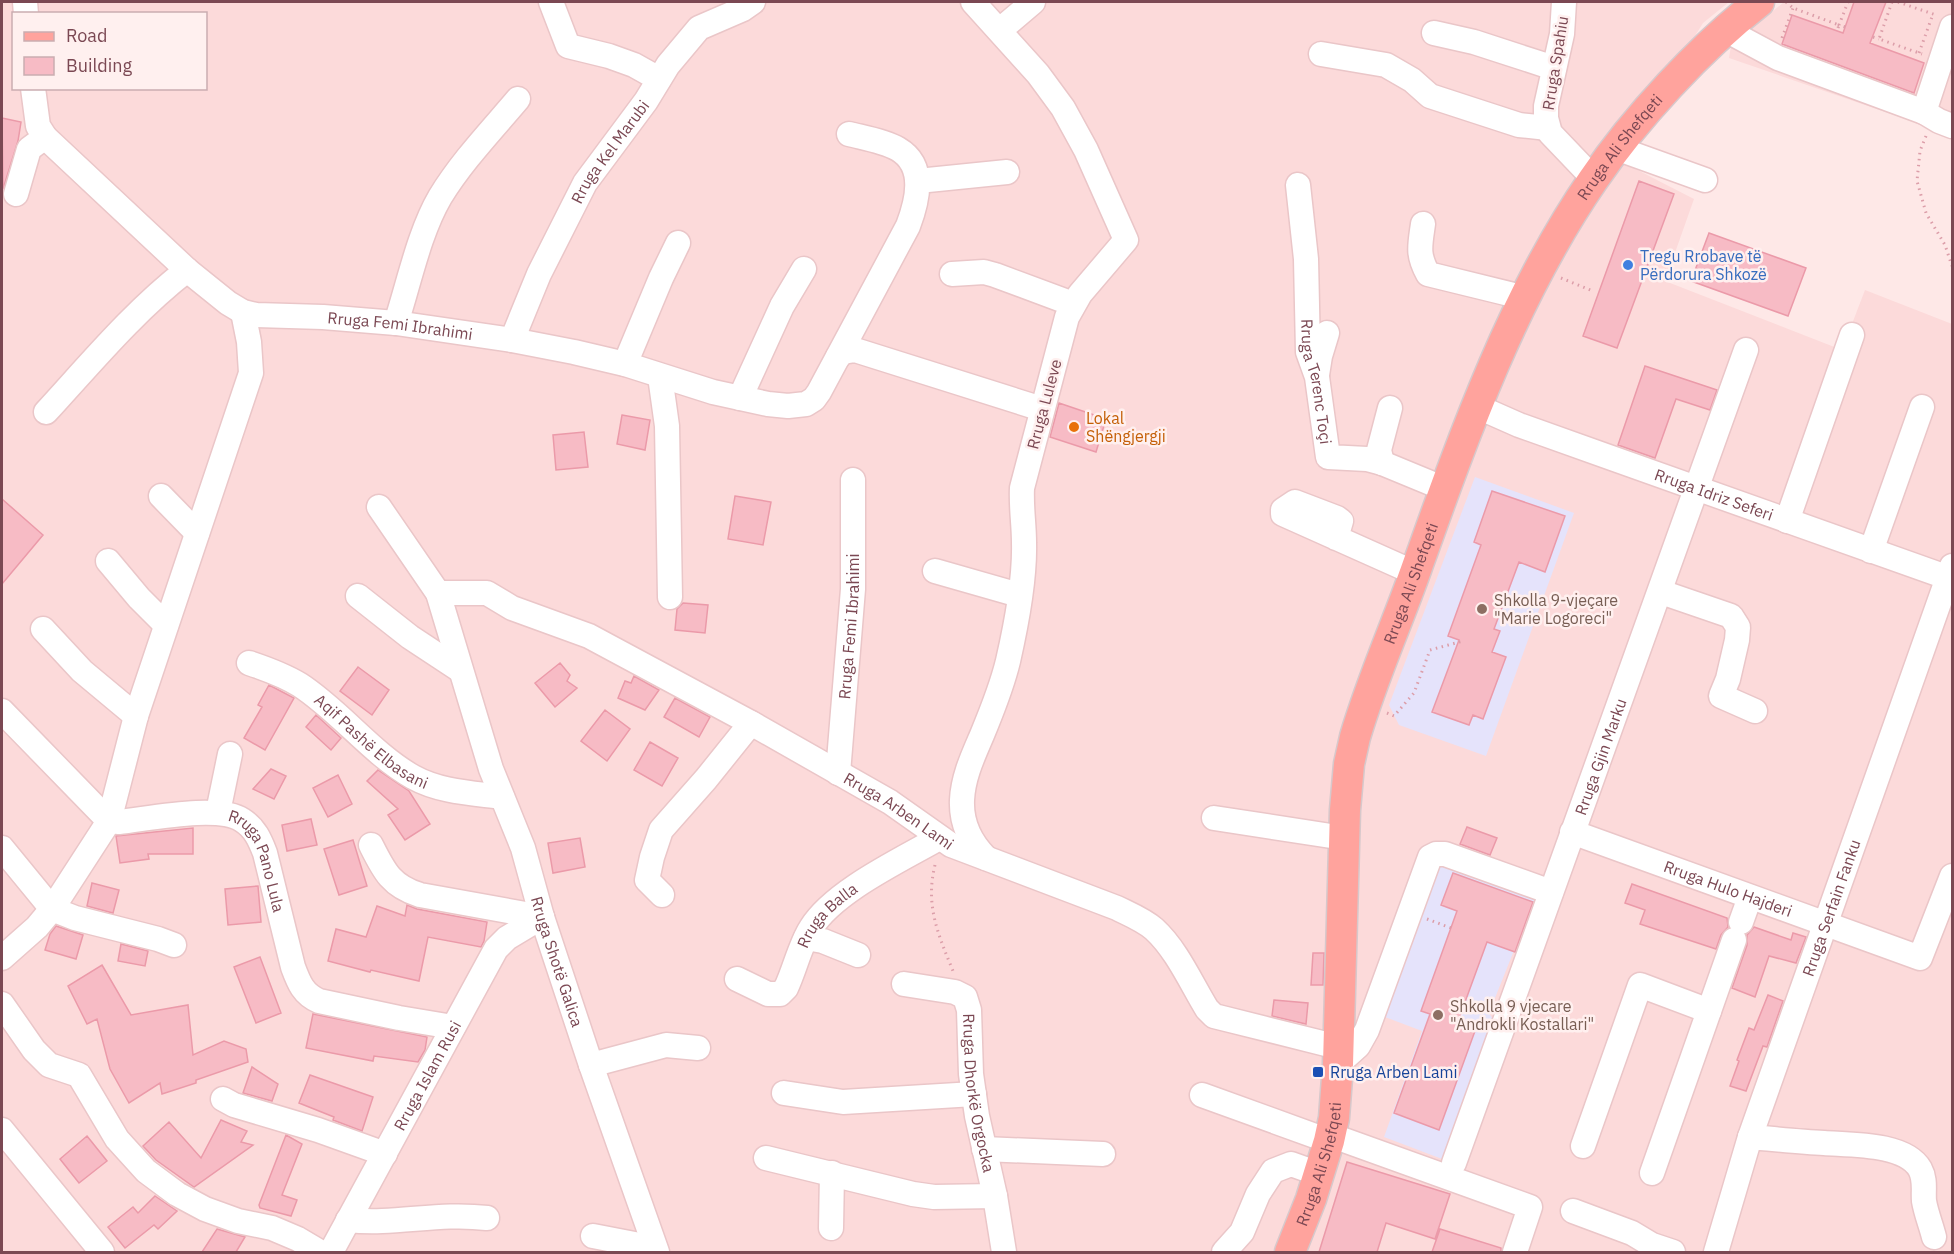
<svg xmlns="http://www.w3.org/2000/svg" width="1954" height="1254" font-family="'IBM Plex Sans',sans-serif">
<rect width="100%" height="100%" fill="#fee8e7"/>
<!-- residential -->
<path fill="#fcdada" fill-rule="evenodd" d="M2,2H1729L1703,23L1618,160L1694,199L1665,281L1842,350L1865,290L1952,324V1252H2ZM14,14H206V88H14Z
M1784,2H1952V135L1729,58L1731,46Z"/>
<!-- education -->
<path fill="#e5e3fb" d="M1475,477L1574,513L1486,756L1399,725L1389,705Z
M1440,864L1535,898L1489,1013L1499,1029L1450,1162L1384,1137L1422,1031L1385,1017Z"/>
<!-- building -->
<path fill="#f7bbc5" stroke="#eb9aa9" stroke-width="1.5" d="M1854,2H1886L1870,43L1924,63L1914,93L1782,44L1792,15L1843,33Z
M2,118L21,122L18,141L3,189Z
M1639,181L1674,194L1617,348L1583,336Z
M1709,233L1806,268L1788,316L1691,281Z
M1645,366L1717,390L1710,410L1676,399L1655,458L1618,445Z
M1059,403L1106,419L1096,452L1050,437Z
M622,415L650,420L645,450L617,444Z
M584,432L588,467L556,470L553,435Z
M1492,491L1565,516L1545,572L1519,562L1494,629L1500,631L1492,652L1506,657L1483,719L1473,715L1469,725L1432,712L1459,640L1448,636L1481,545L1474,542Z
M735,496L771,502L763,545L728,539Z
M2,499L43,535L2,584Z
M683,603L708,605L705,633L675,630L677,609Z
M560,663L570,675L567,681L577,688L555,707L535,683Z
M358,667L389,690L372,715L340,691Z
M634,676L659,690L645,710L618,698L625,681L631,683Z
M269,685L294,698L265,750L244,738L262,707L258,705Z
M675,698L710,717L699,737L664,717Z
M605,710L630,729L607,761L581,741Z
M316,715L341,738L331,750L306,727Z
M650,742L678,758L662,786L634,770Z
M271,769L286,776L274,799L253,789Z
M378,770L409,791L430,824L405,840L388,815L398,809L367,781Z
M338,775L352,804L328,817L313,788Z
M311,819L317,845L287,851L282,825Z
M1467,827L1497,838L1490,855L1460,844Z
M193,828V854H148L149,859L120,863L116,836Z
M580,838L585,867L553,873L548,843Z
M353,840L367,886L339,895L324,849Z
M1453,873L1533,902L1515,952L1487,942L1457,1024L1475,1031L1439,1130L1394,1113L1430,1014L1421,1011L1457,911L1441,905Z
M92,883L119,890L113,913L87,906Z
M1632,884L1727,918L1728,927L1721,935L1716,949L1640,924L1645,910L1625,903Z
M258,886L261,922L228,925L225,889Z
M407,905L417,909L487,922L484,941L481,947L428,937L419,981L371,970L370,972L328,961L336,929L366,937L377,906L405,916Z
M56,926L83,935L76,959L45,950L50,934Z
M1754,927L1791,940L1793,933L1806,937L1796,963L1769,956L1755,997L1732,988L1747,945V935Z
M121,944L148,951L145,966L118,961Z
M1313,953H1324L1323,985H1311Z
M260,957L281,1013L256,1023L234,967Z
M102,965L131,1015L188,1005L193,1055L224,1041L246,1049L248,1062L196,1080V1083L162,1094L160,1083L129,1103L110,1069L97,1019L87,1024L68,986Z
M1768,995L1783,1001L1767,1047L1763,1046L1746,1091L1730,1086L1739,1061L1737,1060L1749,1028L1754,1030Z
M1274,1000L1308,1003L1306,1024L1272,1016Z
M313,1014L427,1037L425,1050L418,1062L374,1056L373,1061L306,1048Z
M252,1067L278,1084L272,1101L243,1093Z
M310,1075L373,1097L362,1131L333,1120L334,1117L299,1103Z
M221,1120L247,1131L241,1142L253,1145L194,1187L156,1160L143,1146L169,1122L201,1158Z
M286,1135L302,1144L282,1195L297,1200L291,1216L260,1208L259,1205Z
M87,1136L107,1161L79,1183L60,1159Z
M1347,1162L1450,1194L1435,1239L1386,1223L1377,1252H1319Z
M155,1196L177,1211L158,1229L154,1225L125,1248L108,1227L133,1207L138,1213Z
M217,1229L245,1237L236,1252H202Z
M1440,1229L1501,1248V1252H1432Z"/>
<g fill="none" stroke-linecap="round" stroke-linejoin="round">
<!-- minor casing -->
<g stroke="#eac6c8" stroke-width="27">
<g id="minor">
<path d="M25,2L26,14"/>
<path d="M551,2L568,46L609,56L634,65L659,79"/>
<path d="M973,2L1038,74L1063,108L1086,150L1126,240L1080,294L1067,317L1022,488C1021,507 1024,524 1024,543C1025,579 1016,626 1008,661C1002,686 992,711 982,735C973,756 963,777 962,800C961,823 971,843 986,858"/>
<path d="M1564,2L1562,34L1546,106V118L1550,133L1593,178"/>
<path d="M1728,27L1737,36L1778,58L1924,112L1939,121L1952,126"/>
<path d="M1000,30L1033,2"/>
<path d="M1434,33L1474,42L1554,68"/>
<path d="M1321,54L1386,65L1412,80L1430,96L1519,125L1548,128"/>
<path id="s1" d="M33,88L38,126L45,137L187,270L228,303L243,312L256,315L323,317L396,323L512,340L574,352L625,364L713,392L768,404L788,406L806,404L814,399L819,392L908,226C917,202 927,166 898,149C884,141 865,138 849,134"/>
<path d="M1924,112L1952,27"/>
<path d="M1616,148L1705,180"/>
<path d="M918,181L1007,172"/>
<path id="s2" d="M1298,185L1306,259L1308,352L1317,377L1328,457L1367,459L1382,463L1445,489"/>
<path d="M16,194L29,149L45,137"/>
<path d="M1423,224C1420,246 1417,254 1428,274L1526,298"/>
<path d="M952,274L984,272L995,275L1073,304"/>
<path d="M396,323C409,283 419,233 440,197C462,161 491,131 518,99"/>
<path id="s3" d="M512,340L539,274L585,183L646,101L668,65L699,28L743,9L753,2"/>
<path d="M838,357L843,352L855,350L1042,409"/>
<path d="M625,364L661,278L678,243"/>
<path d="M1317,375L1320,356L1327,333"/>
<path d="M660,376L667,426L670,597"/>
<path d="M740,398L782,306L804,269"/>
<path id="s4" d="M1476,406L1519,425L1606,456L1952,579"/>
<path d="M46,412C91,363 134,311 187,270"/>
<path d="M1382,463L1379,450L1390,408"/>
<path d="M161,496L197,533"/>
<path id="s5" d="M379,507L438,593L491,769L523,848L542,917L591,1065L657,1252"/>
<path d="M1787,521L1852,335"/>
<path d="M1336,538L1341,521L1337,518L1295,502L1283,510V514L1415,573"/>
<path d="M1871,551L1922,407"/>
<path d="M108,561L139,598L166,625"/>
<path d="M935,571L1019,595"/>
<path d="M1661,592L1731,616L1738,627L1737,640L1728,679L1721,696L1755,711"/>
<path id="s6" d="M438,593H487L512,608L589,636L751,723L890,802L951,845L1117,908C1129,914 1144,920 1154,929C1177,950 1191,983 1207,1009L1214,1016L1338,1047"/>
<path d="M358,596L410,637L460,670"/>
<path d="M43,629L82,671L136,716"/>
<path id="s7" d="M249,663C267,669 284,675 300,685C340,711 371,753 413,777C440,792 472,793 502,797"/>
<path id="s8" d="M2,711L109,821L119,822C148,819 218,804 242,820C255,828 260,840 265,853L293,967C299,983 303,994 319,1001L399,1018L453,1027"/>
<path id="s9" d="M838,773L853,589V480"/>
<path d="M218,812L230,754"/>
<path d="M1214,818L1344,838"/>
<path id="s10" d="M1572,832L1920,958L1952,876"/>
<path d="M371,845C384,871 391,886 420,895L542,917"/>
<path d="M2,848L52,909L75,918L158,939L174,945"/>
<path d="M662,895L647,880L652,857L661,830L706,779L751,723"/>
<path d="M1741,922L1750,897"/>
<path d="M806,938L823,941L858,955"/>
<path d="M2,958L37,927L52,909L109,821L136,716L251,373L249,342L243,312"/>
<path id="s11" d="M737,979L768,994H780L786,988C795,969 800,945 811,928C834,891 901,860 939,838"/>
<path id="s12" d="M904,984L955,992L965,997L969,1010L971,1074L977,1116L995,1196L1004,1252"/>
<path d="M2,1004L34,1050L49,1065L79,1075L117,1139L146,1171L177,1194L205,1209L238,1221L272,1228L298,1239L320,1252"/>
<path d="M1338,1064L1358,1046L1367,1030L1430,857L1436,854H1445L1551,892"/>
<path d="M591,1065L666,1045L698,1048"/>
<path d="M784,1093L843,1102L974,1094"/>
<path d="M1202,1095L1329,1141"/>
<path d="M223,1099L234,1105L318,1130L385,1154"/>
<path d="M2,1130L102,1252"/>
<path d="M1330,1135L1530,1207L1515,1252"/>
<path d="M1750,1137C1775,1139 1800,1142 1824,1143C1850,1145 1905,1143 1920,1169C1926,1180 1923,1190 1924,1201C1926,1213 1931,1225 1934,1237"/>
<path d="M1583,1146L1640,985L1709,1011"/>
<path d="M984,1149L1103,1154"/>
<path d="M766,1158L913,1194L934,1197L995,1196"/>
<path id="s13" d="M1454,1163C1551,892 1650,622 1746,350"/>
<path d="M1652,1173L1734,940"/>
<path d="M1573,1211L1632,1233L1652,1245L1673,1252"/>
<path d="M348,1220C396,1225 438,1212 487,1218"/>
<path d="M831,1228L832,1173"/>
<path d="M593,1236L655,1248"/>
<path id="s14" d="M331,1252L496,949L507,938L542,917"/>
<path d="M1224,1252L1242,1232L1258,1194L1273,1171L1291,1164L1319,1174"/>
<path id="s15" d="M1716,1252L1750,1137L1952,566"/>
</g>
</g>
<!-- major casing -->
<g stroke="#d7c8cb" stroke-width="33">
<g id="major">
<path id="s16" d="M1290,1252L1311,1199L1329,1141L1334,1118L1338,1064L1345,810L1349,764L1355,737C1372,679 1397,624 1417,567C1464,435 1513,296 1593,180C1635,118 1700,48 1759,2"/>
</g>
</g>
<!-- path -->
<path stroke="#dc9ea9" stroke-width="3" stroke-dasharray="1.5 4.5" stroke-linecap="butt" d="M1786,2L1793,8L1839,25L1837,31
M1892,2L1879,39L1922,54
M1898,2L1936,15
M1845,27L1839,25L1848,2
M1873,37L1879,39
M1782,38L1793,8
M1919,53L1933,14
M1926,136L1920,151L1917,181L1926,213L1945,245L1952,266
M1561,278L1593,291
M1387,713L1394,716L1414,693L1430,650L1463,641
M935,865C925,905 938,934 953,971
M1427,919L1451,928"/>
<!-- minor -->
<use href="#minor" stroke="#fff" stroke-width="24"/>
<!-- major -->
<use href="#major" stroke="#ffa39d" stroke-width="30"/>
</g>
<!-- markers -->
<circle fill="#3f7fe0" stroke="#fff0ef" stroke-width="2" cx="1628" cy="265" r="6"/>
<circle fill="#e8710a" stroke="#fff0ef" stroke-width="2" cx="1074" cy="427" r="6"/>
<g fill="#8d6e63" stroke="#fff0ef" stroke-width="2">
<circle cx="1482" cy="609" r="6"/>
<circle cx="1438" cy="1015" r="6"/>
</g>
<rect fill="#1a4fb4" stroke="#fff0ef" stroke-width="2" x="1312" y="1066" width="12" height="12" rx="3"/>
<g text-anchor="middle" stroke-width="5" stroke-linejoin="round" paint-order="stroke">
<!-- street labels -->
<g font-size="16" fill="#7b4853" stroke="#fff0ef">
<text transform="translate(1555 63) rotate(-81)" y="6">Rruga Spahiu</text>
<text dy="6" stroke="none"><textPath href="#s16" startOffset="1173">Rruga Ali Shefqeti</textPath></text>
<text dy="6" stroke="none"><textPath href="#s3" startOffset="213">Rruga Kel Marubi</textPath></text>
<text dy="6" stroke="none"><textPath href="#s1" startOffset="474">Rruga Femi Ibrahimi</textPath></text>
<text dy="6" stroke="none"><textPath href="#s2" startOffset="198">Rruga Terenc Toçi</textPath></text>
<text transform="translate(1044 404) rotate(-75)" y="6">Rruga Luleve</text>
<text dy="6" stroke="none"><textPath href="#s4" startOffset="254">Rruga Idriz Seferi</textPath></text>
<text dy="6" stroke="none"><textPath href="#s16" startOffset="687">Rruga Ali Shefqeti</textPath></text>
<text dy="6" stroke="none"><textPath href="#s9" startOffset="147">Rruga Femi Ibrahimi</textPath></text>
<text dy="6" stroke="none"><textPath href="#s7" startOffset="147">Aqif Pashë Elbasani</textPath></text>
<text dy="6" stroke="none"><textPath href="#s13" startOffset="432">Rruga Gjin Marku</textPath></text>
<text dy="6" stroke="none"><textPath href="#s6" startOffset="516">Rruga Arben Lami</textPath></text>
<text dy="6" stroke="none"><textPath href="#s8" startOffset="332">Rruga Pano Lula</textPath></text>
<text dy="6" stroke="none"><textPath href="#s10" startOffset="166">Rruga Hulo Hajderi</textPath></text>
<text dy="6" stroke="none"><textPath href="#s15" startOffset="363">Rruga Serfain Fanku</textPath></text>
<text dy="6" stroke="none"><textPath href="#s11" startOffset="140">Rruga Balla</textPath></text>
<text dy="6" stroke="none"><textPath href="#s5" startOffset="492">Rruga Shotë Galica</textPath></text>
<text dy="6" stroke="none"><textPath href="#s14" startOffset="201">Rruga Islam Rusi</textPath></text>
<text dy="6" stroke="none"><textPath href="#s12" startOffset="160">Rruga Dhorkë Orgocka</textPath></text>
<text dy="6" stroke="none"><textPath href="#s16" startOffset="93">Rruga Ali Shefqeti</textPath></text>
</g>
<!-- shop labels -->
<g font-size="16" fill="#366cbe" stroke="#fff0ef" text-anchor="start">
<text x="1640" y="262">Tregu Rrobave të<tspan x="1640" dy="18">Përdorura Shkozë</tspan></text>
</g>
<!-- food labels -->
<g font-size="16" fill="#c56008" stroke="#fff0ef" text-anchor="start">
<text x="1086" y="424">Lokal<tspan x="1086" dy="18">Shëngjergji</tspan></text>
</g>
<!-- education labels -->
<g font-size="16" fill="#785e54" stroke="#fff0ef" text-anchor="start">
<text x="1494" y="606">Shkolla 9-vjeçare<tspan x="1494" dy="18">"Marie Logoreci"</tspan></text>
<text x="1450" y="1012">Shkolla 9 vjecare<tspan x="1450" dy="18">"Androkli Kostallari"</tspan></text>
</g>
<!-- transit labels -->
<g font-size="16" fill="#164399" stroke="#fff0ef" text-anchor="start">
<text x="1330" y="1078">Rruga Arben Lami</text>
</g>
</g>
<!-- border -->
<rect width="1954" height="1254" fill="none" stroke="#7b4853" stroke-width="6"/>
<!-- legend -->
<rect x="12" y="12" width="195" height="78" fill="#fff0ef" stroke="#caadb1" stroke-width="1.5"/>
<rect x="24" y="32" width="30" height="9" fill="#ffa39d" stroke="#caadb1" stroke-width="1.5"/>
<text x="66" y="42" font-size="18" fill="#7b4853">Road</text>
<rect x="24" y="57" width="30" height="18" fill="#f7bbc5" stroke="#caadb1" stroke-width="1.5"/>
<text x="66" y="72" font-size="18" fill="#7b4853">Building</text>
</svg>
